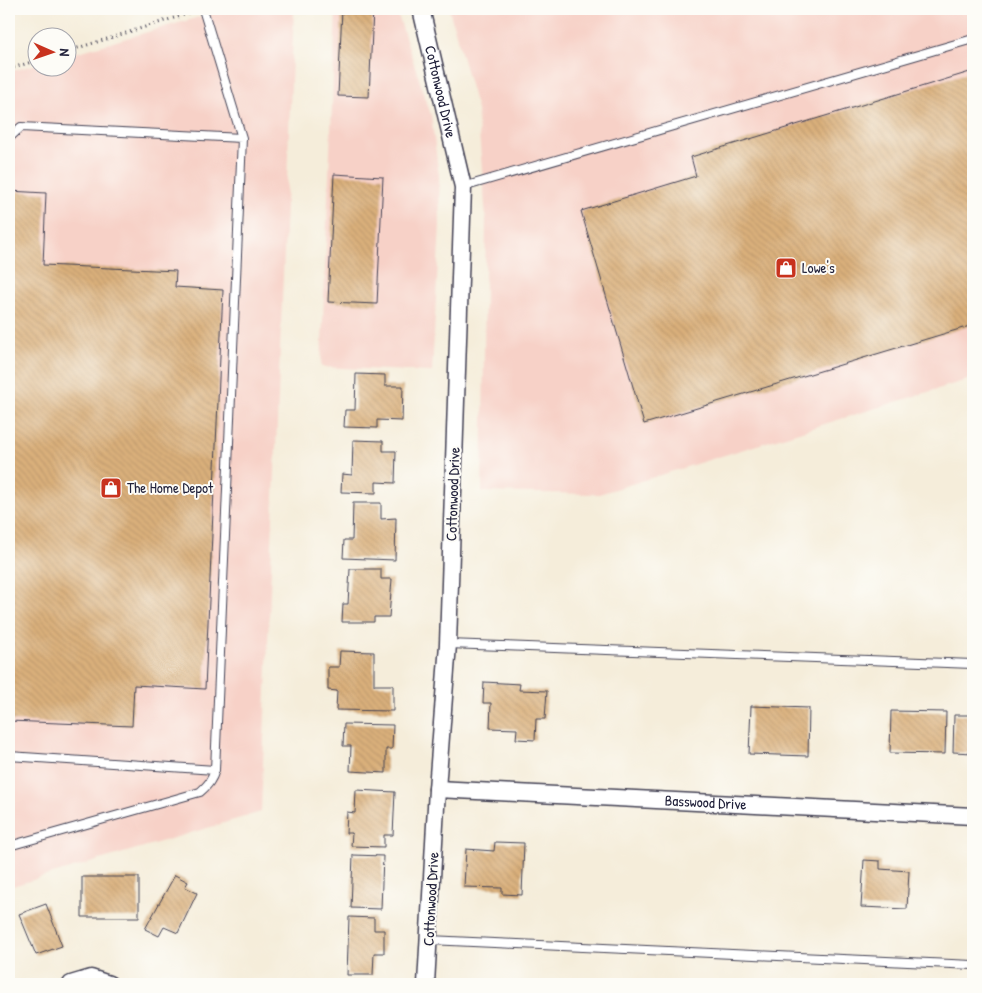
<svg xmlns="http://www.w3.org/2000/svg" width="982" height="993" font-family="'Patrick Hand',sans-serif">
<defs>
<pattern id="building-back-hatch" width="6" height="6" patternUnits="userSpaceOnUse" patternTransform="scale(1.25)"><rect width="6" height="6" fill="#dab07b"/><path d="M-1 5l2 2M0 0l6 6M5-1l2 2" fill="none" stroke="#bb976b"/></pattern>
</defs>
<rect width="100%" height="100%" fill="#fdfcf7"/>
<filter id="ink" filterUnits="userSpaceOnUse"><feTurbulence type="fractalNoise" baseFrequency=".02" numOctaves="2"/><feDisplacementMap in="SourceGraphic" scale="10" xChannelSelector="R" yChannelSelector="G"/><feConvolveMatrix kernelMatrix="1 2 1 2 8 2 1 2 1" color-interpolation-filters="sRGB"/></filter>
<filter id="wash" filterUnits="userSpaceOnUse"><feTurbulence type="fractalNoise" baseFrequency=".0096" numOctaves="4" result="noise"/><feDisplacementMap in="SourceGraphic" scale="20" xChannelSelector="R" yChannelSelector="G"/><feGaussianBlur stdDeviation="1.12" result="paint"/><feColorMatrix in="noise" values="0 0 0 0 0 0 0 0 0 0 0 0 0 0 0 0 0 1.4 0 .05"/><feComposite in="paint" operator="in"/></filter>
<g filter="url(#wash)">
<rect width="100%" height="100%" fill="#f5edda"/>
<!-- built -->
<path fill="#f7d1c7" d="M227,9H294L261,812L9,887V72L37,64L38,68H68V55Z
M336,9H396L431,115L439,176L440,225L432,372L321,367Z
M449,9H973V378L599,494L482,492L486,218L477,110Z"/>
<g id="blocks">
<!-- building -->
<path fill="url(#building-back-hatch)" d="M342,9H373L369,97L338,96Z
M973,71V325L644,424L581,211L696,176L691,157Z
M334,174L383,177L377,304L328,302Z
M9,191L46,193L43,265L176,271L175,287L223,290L205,689L134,685L132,726L9,721Z
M356,374L385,375V386H403L402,421L377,420V428L344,427L345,410H355Z
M353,440L383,441V451H396L395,483L376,482V493L341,492L342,474L352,475Z
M353,503H381V519L396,518L395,560L343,558L344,540H352Z
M350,569H381V579H392L389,617H374V622H342L343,604H348Z
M340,651L374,652V685H393V711L336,710L337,691L328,690V667H339Z
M484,682L520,684L519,690L547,691L545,719H536L535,740L516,739L517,729L490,728L491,703H483Z
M751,706L809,708L808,756L749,754Z
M891,711L946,712L945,754L890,753Z
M954,715H973V753L953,752Z
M344,724L393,725L392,749H386V773L350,771L351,746H343Z
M356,790L395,792L393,835H384V847L351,846L352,833H346L347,812L355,813Z
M495,842L524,843L522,895L502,894V888L464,887L466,849L494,851Z
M353,855L383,856L381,909L351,908Z
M864,860L880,861V869L909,871L907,909L861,907Z
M175,875L188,882L185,887L197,893L178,933L164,927L159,936L145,929Z
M82,877H139V917H82Z
M46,904L62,946L36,955L19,914Z
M349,917L374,918V930H384V953H374L373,975H347Z"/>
</g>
</g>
<g filter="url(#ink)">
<use href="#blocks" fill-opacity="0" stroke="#424053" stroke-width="1"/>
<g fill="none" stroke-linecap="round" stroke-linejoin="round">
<!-- service casing -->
<g stroke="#424053" stroke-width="10">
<path id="service" d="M9,138L21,127L242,138
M463,187L973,39
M448,644L973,664
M9,756L215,770L242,138L203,9
M9,846L200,792C208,785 212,780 215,770
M429,940L973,965"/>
</g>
<!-- minor casing -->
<g stroke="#424053" stroke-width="19">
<g id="minor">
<path id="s1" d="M421,9L463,187L448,644L437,789L426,984"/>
<path id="s2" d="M437,789L973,816"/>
<path d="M71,984L91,978L109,984"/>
</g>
</g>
<!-- path -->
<path stroke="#424053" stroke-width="3" stroke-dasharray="1 4" stroke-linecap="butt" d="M68,51L190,13
M9,69L38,60"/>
<!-- service -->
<use href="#service" stroke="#fff" stroke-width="8"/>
<!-- minor -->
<use href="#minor" stroke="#fff" stroke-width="16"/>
</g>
</g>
<!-- icons -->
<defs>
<g id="shop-square" transform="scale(1.125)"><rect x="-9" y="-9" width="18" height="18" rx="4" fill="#c8321e" stroke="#fdfcf7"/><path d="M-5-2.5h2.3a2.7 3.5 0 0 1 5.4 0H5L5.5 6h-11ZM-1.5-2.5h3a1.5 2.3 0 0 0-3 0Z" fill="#fff"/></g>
</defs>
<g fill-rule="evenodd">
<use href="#shop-square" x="786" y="268"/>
<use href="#shop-square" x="111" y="488"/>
</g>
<g text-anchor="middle" stroke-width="4" stroke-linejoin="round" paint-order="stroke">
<!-- street labels -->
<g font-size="15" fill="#22223b" stroke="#fdfcf7">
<text dy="5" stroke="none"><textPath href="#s1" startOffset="85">Cottonwood Drive</textPath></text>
<text transform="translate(453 494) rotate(-88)" y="5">Cottonwood Drive</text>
<text dy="5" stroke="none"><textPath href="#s2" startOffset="269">Basswood Drive</textPath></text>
<text transform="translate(431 899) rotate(-87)" y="5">Cottonwood Drive</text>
</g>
<!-- poi labels -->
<g font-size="15" fill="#22223b" stroke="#fdfcf7" text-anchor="start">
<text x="802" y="273">Lowe's</text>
<text x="127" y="493">The Home Depot</text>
</g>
</g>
<!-- margin -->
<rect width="982" height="993" fill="none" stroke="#fdfcf7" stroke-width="30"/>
<!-- north arrow -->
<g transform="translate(52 52) rotate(92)"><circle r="24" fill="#fdfcf7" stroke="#a5a5ac"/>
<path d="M0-4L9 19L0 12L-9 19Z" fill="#c8321e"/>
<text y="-8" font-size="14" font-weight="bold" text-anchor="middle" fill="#22223b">N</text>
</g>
</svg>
